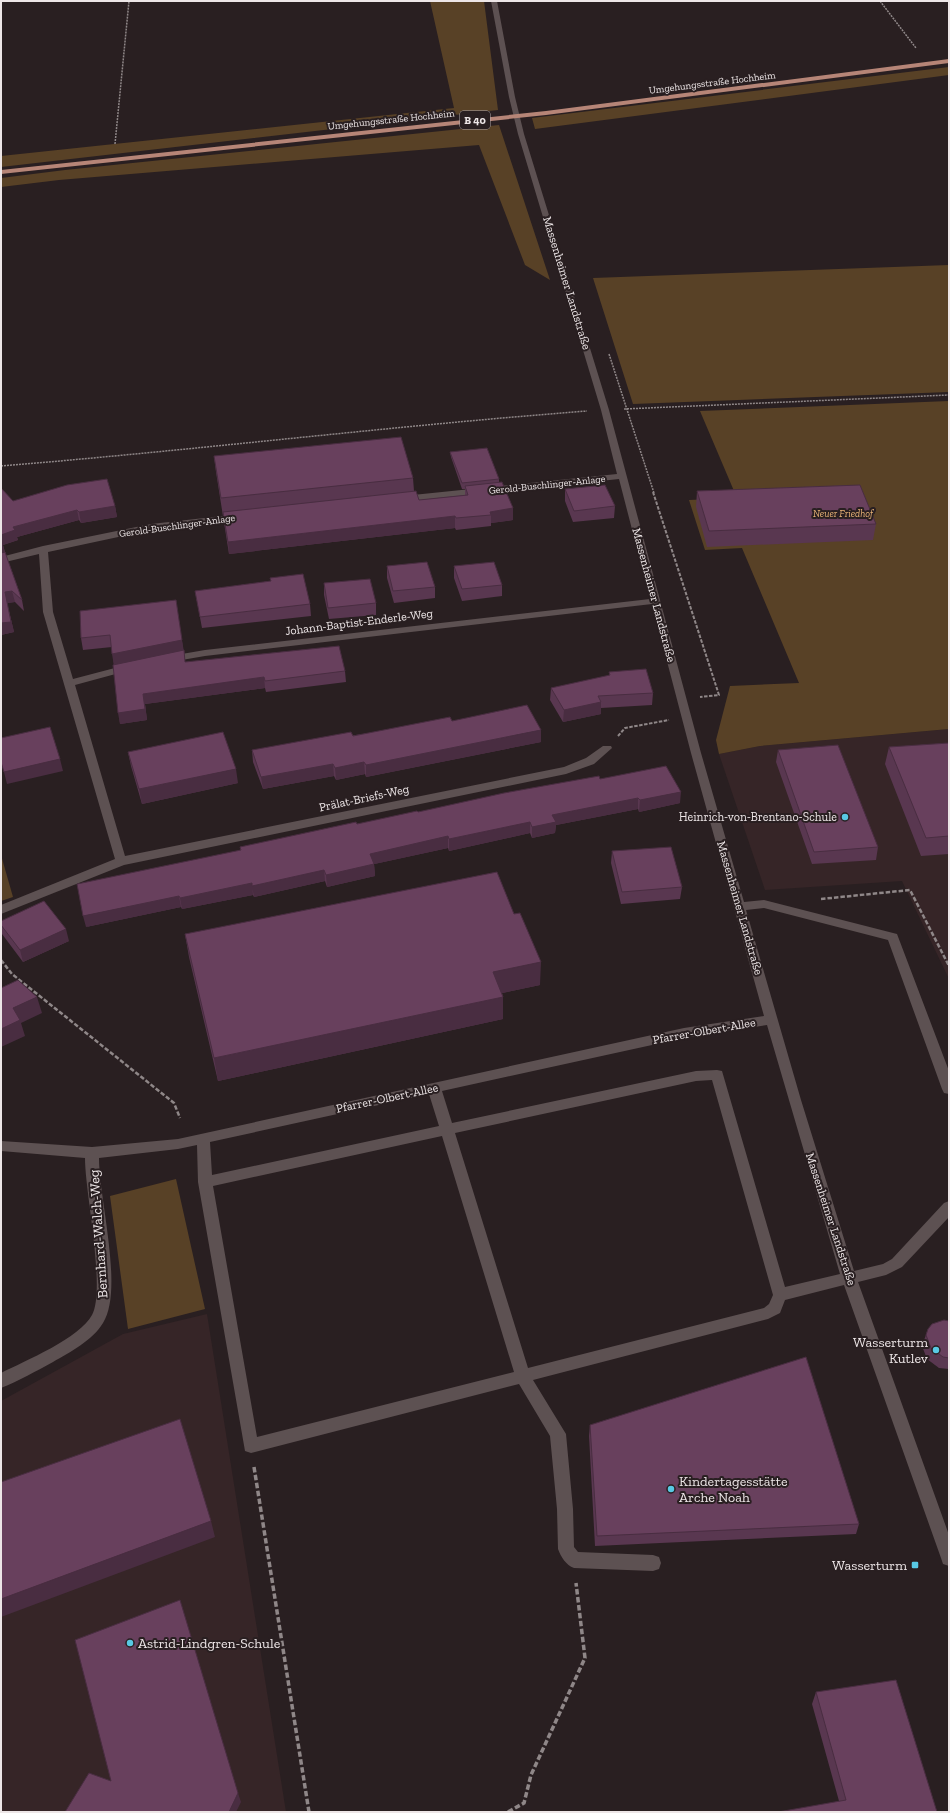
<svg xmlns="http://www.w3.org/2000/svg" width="950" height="1813" font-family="'Zilla Slab',serif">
<rect width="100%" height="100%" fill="#291f21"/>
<!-- built -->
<path fill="#362527" d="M949,729V979L902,881L765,890L719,754L760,746Z
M207,1314L286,1812H1V1401L123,1334Z"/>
<!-- green -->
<path fill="#584126" d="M430,1H484L498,110L1,167V156L454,108Z
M949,67V75L535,129L532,118Z
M499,125L550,280L525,265L479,145L59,180L1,187V178L65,170Z
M949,265V392L633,404L593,278Z
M949,401V729L760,746L719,754L716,740L730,686L799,683L742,548L705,550L689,500L737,498L700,411Z
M1,855L13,897L1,901Z
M176,1179L205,1309L128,1329L110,1196Z"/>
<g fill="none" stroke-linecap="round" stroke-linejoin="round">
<!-- path-far3 -->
<path stroke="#8f8788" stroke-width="1.5" stroke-dasharray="2 1" stroke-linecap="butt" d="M880,1L916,48
M115,144L129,1
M609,354L654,493
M624,409L949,395
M1,466C197,450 391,426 587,411"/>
<!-- path-far2 -->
<path stroke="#8f8788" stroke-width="2" stroke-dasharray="3.5 1.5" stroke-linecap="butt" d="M653,492L719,695L700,697
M618,736L625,728L669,720"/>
<!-- path-far1 -->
<path stroke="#8f8788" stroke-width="2.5" stroke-dasharray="4.5 2" stroke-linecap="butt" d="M821,899L910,890L949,966
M1,960L12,974L174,1103L180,1118"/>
<!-- path -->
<path stroke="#8f8788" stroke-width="3.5" stroke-dasharray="5.5 2.5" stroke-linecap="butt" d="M254,1467L309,1812
M508,1812L524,1803L531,1775L585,1658L576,1583"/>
<!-- minor -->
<path fill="#5d5152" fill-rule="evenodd" d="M491,1H497L515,97L524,134L609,410L701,753L744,902L764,900L897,934L949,1071V1094L944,1093L942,1089L888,940L764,908L746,910L801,1100L854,1271L883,1264L892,1259L944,1203L949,1201V1217L902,1267L886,1275L858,1282L949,1535V1566L943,1564L941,1558L844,1285L785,1300L780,1313L768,1319L533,1380L566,1434L573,1509L574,1547L578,1552L653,1555L659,1557L661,1563L659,1569L653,1571L574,1568C566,1565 561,1557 558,1549L557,1509L550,1436L519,1384L251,1453L245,1451L198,1182L197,1145L178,1149L99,1158C99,1199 124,1290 103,1323C92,1341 70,1352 53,1362C36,1371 19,1381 1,1388V1373C25,1361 80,1338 92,1315C106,1289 85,1193 85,1158L1,1151V1141L92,1147L178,1139L684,1028L764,1016L691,753L652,604L205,656L170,662L165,659L170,656L205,650L650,599L619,479L403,502L398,499L403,496L617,474L601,410L518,134L509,97ZM767,1025L840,1274L785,1287L722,1071L717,1070L696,1071L452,1123L442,1091L684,1038ZM712,1080L773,1295L769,1304L764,1308L528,1368L455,1133L696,1081ZM429,1094L439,1126L212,1175L210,1142ZM442,1136L514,1372L257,1437L213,1186Z
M240,514L243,515V519L151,530L48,552L53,612L73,679L130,664L135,667L134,669L75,685L125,856L564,767L586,758L603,746H611L612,748L594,764L566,774L124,865L1,914V905L115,859L43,612L39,554L1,563V557L43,546L151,524Z"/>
<!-- major -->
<path fill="#b68577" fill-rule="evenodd" d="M949,59V63L546,115L1,174V170L546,111Z"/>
</g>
<!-- wall -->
<path fill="#593750" d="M450,452L499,479V482L513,508V520L491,523V526L456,530L455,528L229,554L216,472L214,456L413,478L414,491L419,500L465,495V489H462L451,457Z
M1,489L13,501L115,506L117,517L81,523L79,520L17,537L18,540L3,545L5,552L22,600L24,611L15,602L7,603L14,632L1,635Z
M565,489L615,506L614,518L573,522L565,501Z
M697,491L876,524L873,540L707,547L696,507Z
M387,566L435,587V598L394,603L387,578Z
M454,566L502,585V596L462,601L454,578Z
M270,578L310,604L311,616L202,628L195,591L271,581Z
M324,583L376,603V615L329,619L324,595Z
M176,600L185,662L345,671L346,682L266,692L265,688L145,704L147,720L120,724L114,665L112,647L83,650L81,638Z
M609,672L653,693L652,705L601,708V714L563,722L550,700L551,688L609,676Z
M452,721L541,742L366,777L365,774L336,780L334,776L263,789L253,762L252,750Z
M949,743V854L921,856L885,764L889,747Z
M778,750L878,847L876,860L812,864L776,762Z
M128,752L238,783L142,804L131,766Z
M600,779L680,803L639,812L638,809L556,825L555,833L532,838L530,833L449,851L448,848L374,864L375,876L327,887L325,881L254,897L253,895L182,909L181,907L86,927L240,850V847L418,812Z
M612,851L682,887L680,899L621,904L611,863Z
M1,921L69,941L23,962L2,934L1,931Z
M185,934L540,985L502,993L503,997V1019L218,1081L189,957Z
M949,1321V1369L939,1368L927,1359L922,1346L928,1329Z
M590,1425L859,1524L856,1534L595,1546L589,1436Z
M816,1692L937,1812L839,1801L812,1704Z"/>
<!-- shaded-wall -->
<path fill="#492d41" d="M115,506L117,517L81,523L79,512Z
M513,508V520L491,523V515L490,512Z
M77,510L79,520L17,537L18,540L3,545L5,554L1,556V535L13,527Z
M455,516V528L229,554L228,542Z
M12,591L15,602L7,603L14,632L1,635V623L5,592Z
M182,640L184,652L114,666L112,654Z
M264,677L265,688L145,704L147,720L120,724L118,713L143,694Z
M601,702V714L563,722L564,710Z
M541,730V742L366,777V765Z
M60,759L63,771L7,784L4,772Z
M364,762L365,774L336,780L335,768Z
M333,764L334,776L263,789L261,777Z
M236,769L238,783L142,804L139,789Z
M681,792L680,803L639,812L640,800Z
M638,798V809L556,825L555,833L532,838V827L552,815Z
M530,822V833L449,851V839Z
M448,836V848L370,865V854Z
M374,864L375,876L327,887L326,875Z
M324,870L325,881L254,897L252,886Z
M252,883L253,895L182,909L180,898Z
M179,896L181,907L86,927L83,916Z
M66,929L69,941L23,962L20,950Z
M541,962L540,985L493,995V972Z
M37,997L42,1013L21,1023L25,1036L1,1047V1029L13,1008Z
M503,997V1019L218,1081L214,1058Z
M211,1521L215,1537L1,1617V1599Z
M238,1793L241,1802L236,1812H229Z"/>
<!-- building -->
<path fill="#68405d" stroke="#492d41" d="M401,437L413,478L221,498L214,456Z
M487,448L499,479L462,483L450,452Z
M107,479L115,506L79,512L77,510L13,527L15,530L1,535V489H2L13,501L67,485Z
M502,482L513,508L490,512L491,515L456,518L455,516L228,542L223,512L416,491L419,500L468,495L465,486Z
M605,485L615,506L574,511L565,489Z
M860,485L876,524L709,531L697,491Z
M5,552L22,600L12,591L5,592L11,622L1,623V553Z
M427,562L435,587L393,591L387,566Z
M494,562L502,585L462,589L454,566Z
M303,574L310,604L200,617L195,591L271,581L270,578Z
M370,579L376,603L328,608L324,583Z
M176,600L182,640L112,654L110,635L81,638L80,611Z
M339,646L345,671L265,681L264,677L143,694L145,709L118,713L113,665L184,650L185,662Z
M646,669L653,693L598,696L601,702L564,710L551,688L610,675L609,672Z
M527,705L541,730L366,765L364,762L335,768L333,764L261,777L252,750L351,732L353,736L450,717L452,721Z
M50,727L60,759L4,772L1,762V738Z
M223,732L236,769L139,789L128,752Z
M949,743V836L926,838L889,747Z
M838,745L878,847L814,852L778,750Z
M666,766L681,792L640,800L638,798L552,815L556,822L532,827L530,822L449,839L448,836L370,854L374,864L326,875L324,870L252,886V883L180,898L179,896L83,916L77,884L241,850L240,847L356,822L357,824L417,811L418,812L504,793L599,776L600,779Z
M671,847L682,887L622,892L612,851Z
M497,872L514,914L520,913L541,962L493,972L503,997L214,1058L185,934Z
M44,901L66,929L20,950L1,925V921Z
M18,980L37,997L13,1008L20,1020L1,1029V988Z
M944,1320L949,1321V1358L943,1357L931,1348L926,1335L928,1329L932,1324Z
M806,1357L859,1524L597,1536L590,1425Z
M180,1419L211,1521L1,1599V1482Z
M180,1600L238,1793L229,1812H65L89,1773L111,1781L75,1640Z
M896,1680L937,1812H778L846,1800L816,1692Z"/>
<!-- markers -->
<g fill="#58c9e4" stroke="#291f21" stroke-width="1.5">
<circle cx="845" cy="817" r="4"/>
<circle cx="936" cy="1350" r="4"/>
<circle cx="671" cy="1489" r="4"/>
<rect x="911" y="1561" width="8" height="8" rx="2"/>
<circle cx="130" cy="1643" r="4"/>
</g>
<g text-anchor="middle" stroke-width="4" stroke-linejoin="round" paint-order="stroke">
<!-- far-street labels -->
<g font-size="10" fill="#ede6e7" stroke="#291f21">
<text transform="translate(712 82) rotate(-7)" y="4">Umgehungsstraße Hochheim</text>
<text transform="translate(391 119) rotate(-6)" y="4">Umgehungsstraße Hochheim</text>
<text transform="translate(547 484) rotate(-6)" y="4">Gerold-Buschlinger-Anlage</text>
<text transform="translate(177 525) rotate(-8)" y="4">Gerold-Buschlinger-Anlage</text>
</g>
<!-- far-park labels -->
<g font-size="10" font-style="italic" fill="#eab477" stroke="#291f21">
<text x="843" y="517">Neuer Friedhof</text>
</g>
<!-- shield labels -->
<rect fill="#291f21" stroke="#b2aaac" stroke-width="1" x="460" y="111" width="30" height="18" rx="3"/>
<g font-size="11" font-weight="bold" fill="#ede6e7">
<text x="475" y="124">B 40</text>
</g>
<!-- street labels -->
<g font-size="12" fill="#ede6e7" stroke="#291f21">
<text transform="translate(567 283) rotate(73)" y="4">Massenheimer Landstraße</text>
<text transform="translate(654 595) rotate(75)" y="4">Massenheimer Landstraße</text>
<text transform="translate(359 622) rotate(-7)" y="4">Johann-Baptist-Enderle-Weg</text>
<text transform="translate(364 798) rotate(-12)" y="4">Prälat-Briefs-Weg</text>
<text transform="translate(740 908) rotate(74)" y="4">Massenheimer Landstraße</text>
<text transform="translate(704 1031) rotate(-10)" y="4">Pfarrer-Olbert-Allee</text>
<text transform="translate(387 1098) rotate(-12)" y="4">Pfarrer-Olbert-Allee</text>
<text transform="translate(831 1219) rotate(72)" y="4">Massenheimer Landstraße</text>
</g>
<!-- poi labels -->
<g font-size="12" fill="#ede6e7" stroke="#291f21" text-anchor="end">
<text x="837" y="821">Heinrich-von-Brentano-Schule</text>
</g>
<!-- near-street labels -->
<g font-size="14" fill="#ede6e7" stroke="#291f21">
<text transform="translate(98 1234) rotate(-94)" y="5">Bernhard-Walch-Weg</text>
</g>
<!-- near-poi labels -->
<g font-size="14" fill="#ede6e7" stroke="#291f21" text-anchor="end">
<text x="928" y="1347">Wasserturm<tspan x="928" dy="16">Kutlev</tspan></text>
<text x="679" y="1486" text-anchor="start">Kindertagesstätte<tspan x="679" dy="16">Arche Noah</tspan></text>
<text x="907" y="1570">Wasserturm</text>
<text x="138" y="1648" text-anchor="start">Astrid-Lindgren-Schule</text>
</g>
</g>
<!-- border -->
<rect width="950" height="1813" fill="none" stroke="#ede6e7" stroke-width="4"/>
</svg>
